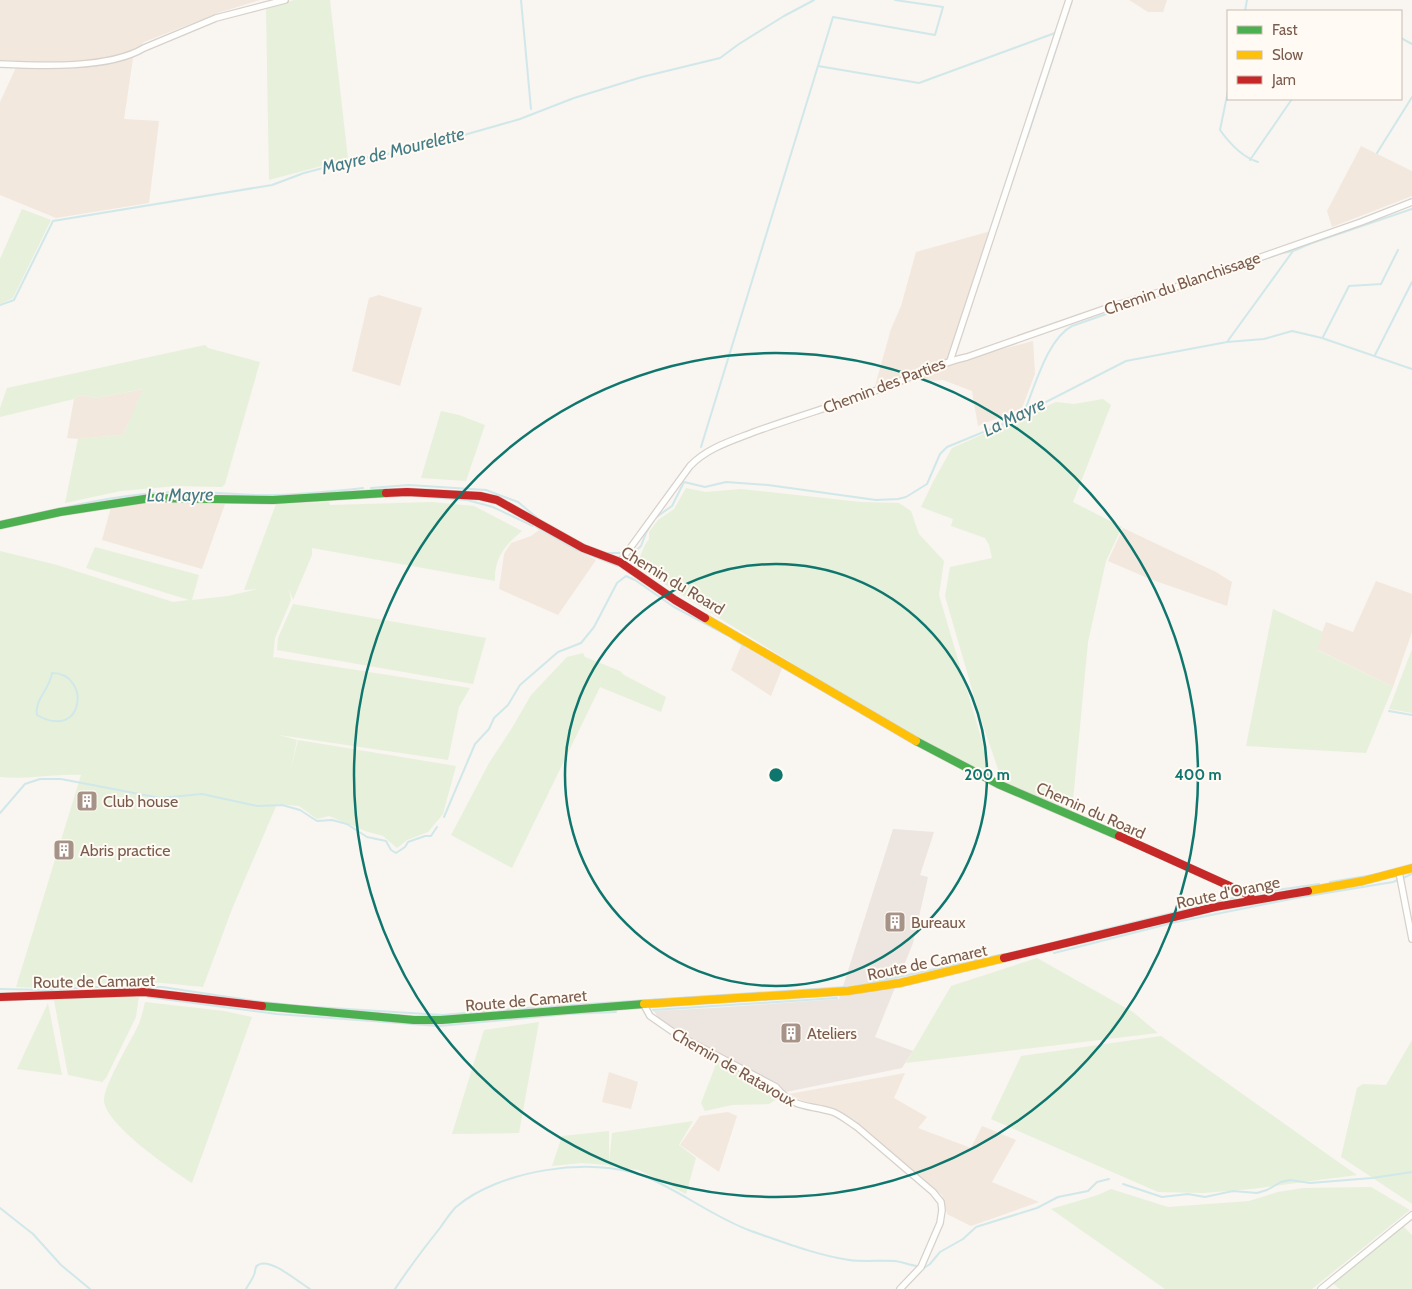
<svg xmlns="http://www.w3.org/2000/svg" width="1412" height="1289" font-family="Cabin,sans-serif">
<rect width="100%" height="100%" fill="#f9f5f0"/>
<!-- residential -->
<path fill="#f2e8de" d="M0,0H260L221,12L144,42L133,58L124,119L159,121L149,203L56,218L0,195V102L19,61L0,60Z
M1129,0H1167L1163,12H1148Z
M1361,146L1412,171V196L1332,227L1327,211Z
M991,231L949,358L934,365L875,386L891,329L901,306L916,252Z
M379,295L422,308L400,386L352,371L369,298Z
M1033,341L1035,374L1022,408L978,426L972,391L943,380L927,381L920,375L961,360Z
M144,389L123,435L78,439L67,438L74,399L81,395L96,398Z
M163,500L225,504L202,569L102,540L111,507Z
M1123,528L1216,572L1232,582L1227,606L1150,579L1108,561Z
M539,530L596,560L558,615L499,589L504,554L511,543L531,536Z
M1376,581L1412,594V632L1393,687L1316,649L1326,622L1353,632Z
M743,641L783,666L771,696L731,670Z
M609,1072L638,1082L631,1109L602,1102Z
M905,1073L894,1098L927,1117L918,1128L971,1148L982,1126L1016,1140L992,1182L1039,1202L971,1226L947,1214L942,1195L852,1121L836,1111L807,1103L789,1094Z
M728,1112L737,1116L719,1172L680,1145L700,1116Z"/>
<!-- industrial -->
<path fill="#ede5e0" d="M893,829L934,832L920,875L928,877L913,943L875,1037L913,1051L902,1068L786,1092L778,1084L659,1020L654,1011L713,1008L839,999Z"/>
<!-- green -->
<path fill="#e7f0db" d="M294,0H330L348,159L269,180L266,9Z
M22,209L51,220L13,298L0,304V259Z
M205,345L208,348L260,362L225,484L222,487L176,486L121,491L65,503L78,439L123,435L143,389L96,398L81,395L74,399L0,417V408L7,388Z
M1103,399L1111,405L1073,502L1122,527L1106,561L1088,642L1072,811L1003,784L978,710L945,596L950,567L992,558L989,545L985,538L951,526L953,519L921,507L933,482L952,448L1056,402L1074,404Z
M441,411L459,415L485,425L466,481L421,478Z
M686,488L706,492L741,489L861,502L899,503L911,511L919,534L944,561L939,595L992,775L983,774L879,717L635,566C642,556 642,548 649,539V532L658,520L674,509Z
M329,502L330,505L432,502L474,506L522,531C505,545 494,558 495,581L312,548V555L293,600L289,589L291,600L275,638L273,658L274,657L470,688L459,707L448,760L279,735L297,740L290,773L298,740L456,766L443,814L428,832L407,840L397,848L383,836L365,831L329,816L317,819L299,806L277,804L232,909L203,987C182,985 160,982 138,982C97,983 57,990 16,987L81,775C54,773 27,780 0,777V551L57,565L173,602L189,600L86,568L95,547L199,575L192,600L228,596L258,589L244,590L276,504Z
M293,604L486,638L473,684L277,650L278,638Z
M1273,609L1323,632L1317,650L1393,687L1366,753L1246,746Z
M1412,649V713L1389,709Z
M583,653L585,657L620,671L624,675L666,697L661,712L600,687L512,868L451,835L489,763L512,728L531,695L567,657Z
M1037,958L1133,1012L1158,1033L906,1063L951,986Z
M139,995L136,1017L106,1078L102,1082L68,1075L54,1000Z
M145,1002L224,1011L252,1017L192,1183C172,1170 106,1125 104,1101C103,1087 130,1042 137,1028C141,1020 143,1011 145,1002Z
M48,1003L62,1075L17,1069Z
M539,1022L519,1133L452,1134L484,1030Z
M1161,1036L1334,1159L1357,1175L1252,1189L1203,1193L1158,1192L991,1119L1021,1056Z
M1412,1040V1204L1341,1157L1357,1088L1363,1084L1386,1085Z
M718,1059L773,1089L776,1092L777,1099L769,1104L732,1105L705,1111L701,1103Z
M693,1121L679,1145L696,1158L686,1194L639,1170L609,1166V1165L581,1163L552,1166L562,1136L609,1131V1164L612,1133Z
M1371,1187L1410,1210L1312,1289H1165L1051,1209L1098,1195L1111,1189L1168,1207L1249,1201L1278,1192L1303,1188Z
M1403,1226L1412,1235V1289H1340L1332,1283Z"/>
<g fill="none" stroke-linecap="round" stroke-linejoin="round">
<!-- stream -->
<path stroke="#d0e8ea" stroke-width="2" d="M521,0L531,109
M1245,11L1247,0
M1401,38L1412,44
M818,66L919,83L1055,33
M1228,91L1220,130C1230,144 1242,157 1258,162
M1027,138L1072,0
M1377,153L1412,97
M1250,160L1292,99
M1231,270L1282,253L1293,251
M0,305L14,300L53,221L272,185L304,173L358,159L387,154L450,139L520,119L574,98L642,77L720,58L739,44L784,16L814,0
M1323,337L1349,286L1381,284L1398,250
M1227,342L1264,339L1292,331L1322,338L1412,369
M1375,355L1412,282
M1024,412C1035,387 1047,339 1072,326L1175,290
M701,447L833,17L935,35L943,7L895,0
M371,488L409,485L486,490L518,502L541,521
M428,497L467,500L493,507L533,526
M26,516C69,506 113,496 157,493C190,490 224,494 256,495C291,496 328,492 363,488
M536,527L575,549L618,566
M606,553H623
M626,563L630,556L641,546L646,533L655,518L672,506L684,482L705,487L726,482L768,485L876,500L898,499L906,497L927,484L940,454L947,447L1003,424L1126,361L1227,342L1293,251L1312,243L1412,209
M733,639L744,646
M52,673C91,673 85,742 37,715C34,700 50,689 52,673Z
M1389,711L1412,715
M0,813L25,784L40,779H61L160,798L202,794L257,806L282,805L300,810L317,821L332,820L347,824L367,837L386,841L391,850L396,853L405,847L408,842L425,836H431L437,827
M444,817L475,744L489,729L494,718L508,705L520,685L558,652L581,643L594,627L617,583L626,576L635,580L674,607L727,635
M1403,878L1412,874
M1330,882L1379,874
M1255,893L1319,884
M1074,937L1241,896
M1054,953L1176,922L1296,898L1393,882L1398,880
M857,986L1004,954
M0,989L48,990L90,987H162L255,1001L299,1006L442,1015L512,1009L845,987
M148,997L277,1014L439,1026L569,1014L616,1012
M653,1010L837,998
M1123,1184L1162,1197L1188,1194L1205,1197L1233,1191L1257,1193L1267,1190L1281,1182L1290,1180L1310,1183L1372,1178L1412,1172
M0,1208L33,1234L61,1265L90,1289
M924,1268L930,1264L940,1252L963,1239L976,1227L1037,1208L1058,1197L1088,1191L1097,1182L1109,1179
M246,1289C248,1285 252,1280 254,1275C256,1271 254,1267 258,1265C270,1257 298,1282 310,1289
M395,1289C409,1268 424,1248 440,1228C445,1221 450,1213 456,1207C499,1170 591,1156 644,1176C681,1191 713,1217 751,1231C783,1242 816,1255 849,1260C864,1262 880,1260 895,1261C902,1262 910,1265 917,1266"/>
<!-- street casing -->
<g stroke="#d7d1cb" stroke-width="8">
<path id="street" d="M0,64C40,66 109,69 144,48L216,18L285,0
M950,361L1069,0
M620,562L690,466C707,448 731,441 754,432C798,416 844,403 888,386C914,376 939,363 967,357L1107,308L1173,288L1361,222L1412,202
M1399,872L1412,939
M644,1005L650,1016L676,1034L776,1087C795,1110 808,1104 833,1112C841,1115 849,1122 857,1127L933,1192L941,1202L942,1210L940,1223L921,1267L900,1289
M1321,1289L1412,1215"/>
</g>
<!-- fast casing -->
<g stroke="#d9d2cb" stroke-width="9">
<path id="fast" d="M0,525L60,512L151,498L273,500L386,493
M916,741L998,784L1119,836
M262,1006L414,1020H441L644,1004"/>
</g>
<!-- slow casing -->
<g stroke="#d9d2cb" stroke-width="9">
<path id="slow" d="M705,618L916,741
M1308,891L1363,881L1412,868
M644,1004L848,991L900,983L1004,958"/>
</g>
<!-- jam casing -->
<g stroke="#d9d2cb" stroke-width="9">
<path id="jam" d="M386,493L407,492L480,496L497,500L583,548L620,562L675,600L705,618
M1119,836L1245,893L1252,899
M1004,958L1215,907L1308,891
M0,997L144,992L262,1006"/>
</g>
<!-- street -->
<use href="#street" stroke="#fefefd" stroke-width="5.5"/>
<!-- fast -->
<use href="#fast" stroke="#4caf50" stroke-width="8"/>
<!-- slow -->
<use href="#slow" stroke="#ffc107" stroke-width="8"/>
<!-- jam -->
<use href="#jam" stroke="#c62828" stroke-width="8"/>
</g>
<!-- distance rings -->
<g fill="none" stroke="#0f766e" stroke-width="2.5">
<circle cx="776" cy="775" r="211"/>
<circle cx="776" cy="775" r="422"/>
</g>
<!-- icons -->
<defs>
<g id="building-square" transform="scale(1.125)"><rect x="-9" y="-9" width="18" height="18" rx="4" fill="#a69286" stroke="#fffaf3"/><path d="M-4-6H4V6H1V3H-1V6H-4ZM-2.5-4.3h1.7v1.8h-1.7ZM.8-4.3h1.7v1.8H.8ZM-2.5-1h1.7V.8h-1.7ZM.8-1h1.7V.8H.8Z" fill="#fff"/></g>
</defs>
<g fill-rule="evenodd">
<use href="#building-square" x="87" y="801"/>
<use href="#building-square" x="64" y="850"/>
<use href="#building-square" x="895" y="922"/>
<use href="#building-square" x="791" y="1033"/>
</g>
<g text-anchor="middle" stroke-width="4" stroke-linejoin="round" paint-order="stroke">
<!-- street labels -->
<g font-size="16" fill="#7a5c4d" stroke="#fffaf3">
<text transform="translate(1182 283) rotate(-19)" y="6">Chemin du Blanchissage</text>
<text transform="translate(884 385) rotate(-21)" y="6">Chemin des Parties</text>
<text transform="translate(673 580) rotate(31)" y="6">Chemin du Roard</text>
<text transform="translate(1091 810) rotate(24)" y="6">Chemin du Roard</text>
<text transform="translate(1228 892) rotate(-12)" y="6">Route d'Orange</text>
<text transform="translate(927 962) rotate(-12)" y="6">Route de Camaret</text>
<text transform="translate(94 981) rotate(-1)" y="6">Route de Camaret</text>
<text transform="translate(526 1000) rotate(-5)" y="6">Route de Camaret</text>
<text transform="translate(734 1067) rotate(30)" y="6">Chemin de Ratavoux</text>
</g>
<!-- poi labels -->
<g font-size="16" fill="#7a5c4d" stroke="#fffaf3" text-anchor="start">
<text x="103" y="807">Club house</text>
<text x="80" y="856">Abris practice</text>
<text x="911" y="928">Bureaux</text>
<text x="807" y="1039">Ateliers</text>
</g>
<!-- water labels -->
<g font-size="18" font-style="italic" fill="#437c86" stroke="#fffaf3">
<text transform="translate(393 151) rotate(-14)" y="6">Mayre de Mourelette</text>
<text transform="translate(1014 417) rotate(-26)" y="6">La Mayre</text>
<text transform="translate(180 495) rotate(-1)" y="6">La Mayre</text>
</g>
</g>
<circle cx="776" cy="775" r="8" fill="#0f766e" stroke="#fffaf3" stroke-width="2.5"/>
<g font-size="15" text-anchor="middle" font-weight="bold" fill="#0f766e" stroke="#fffaf3" stroke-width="4" stroke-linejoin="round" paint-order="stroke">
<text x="987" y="780">200 m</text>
<text x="1198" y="780">400 m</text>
</g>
<!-- legend -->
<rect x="1227" y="10" width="175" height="90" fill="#fffaf3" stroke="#cabbb1"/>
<rect x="1237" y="26" width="25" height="8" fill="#4caf50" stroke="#cabbb1"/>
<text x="1272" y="35" font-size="15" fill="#7a5c4d">Fast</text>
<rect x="1237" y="51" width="25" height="8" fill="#ffc107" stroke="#cabbb1"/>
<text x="1272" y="60" font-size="15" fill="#7a5c4d">Slow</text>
<rect x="1237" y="76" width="25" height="8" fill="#c62828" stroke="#cabbb1"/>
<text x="1272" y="85" font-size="15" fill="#7a5c4d">Jam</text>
</svg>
